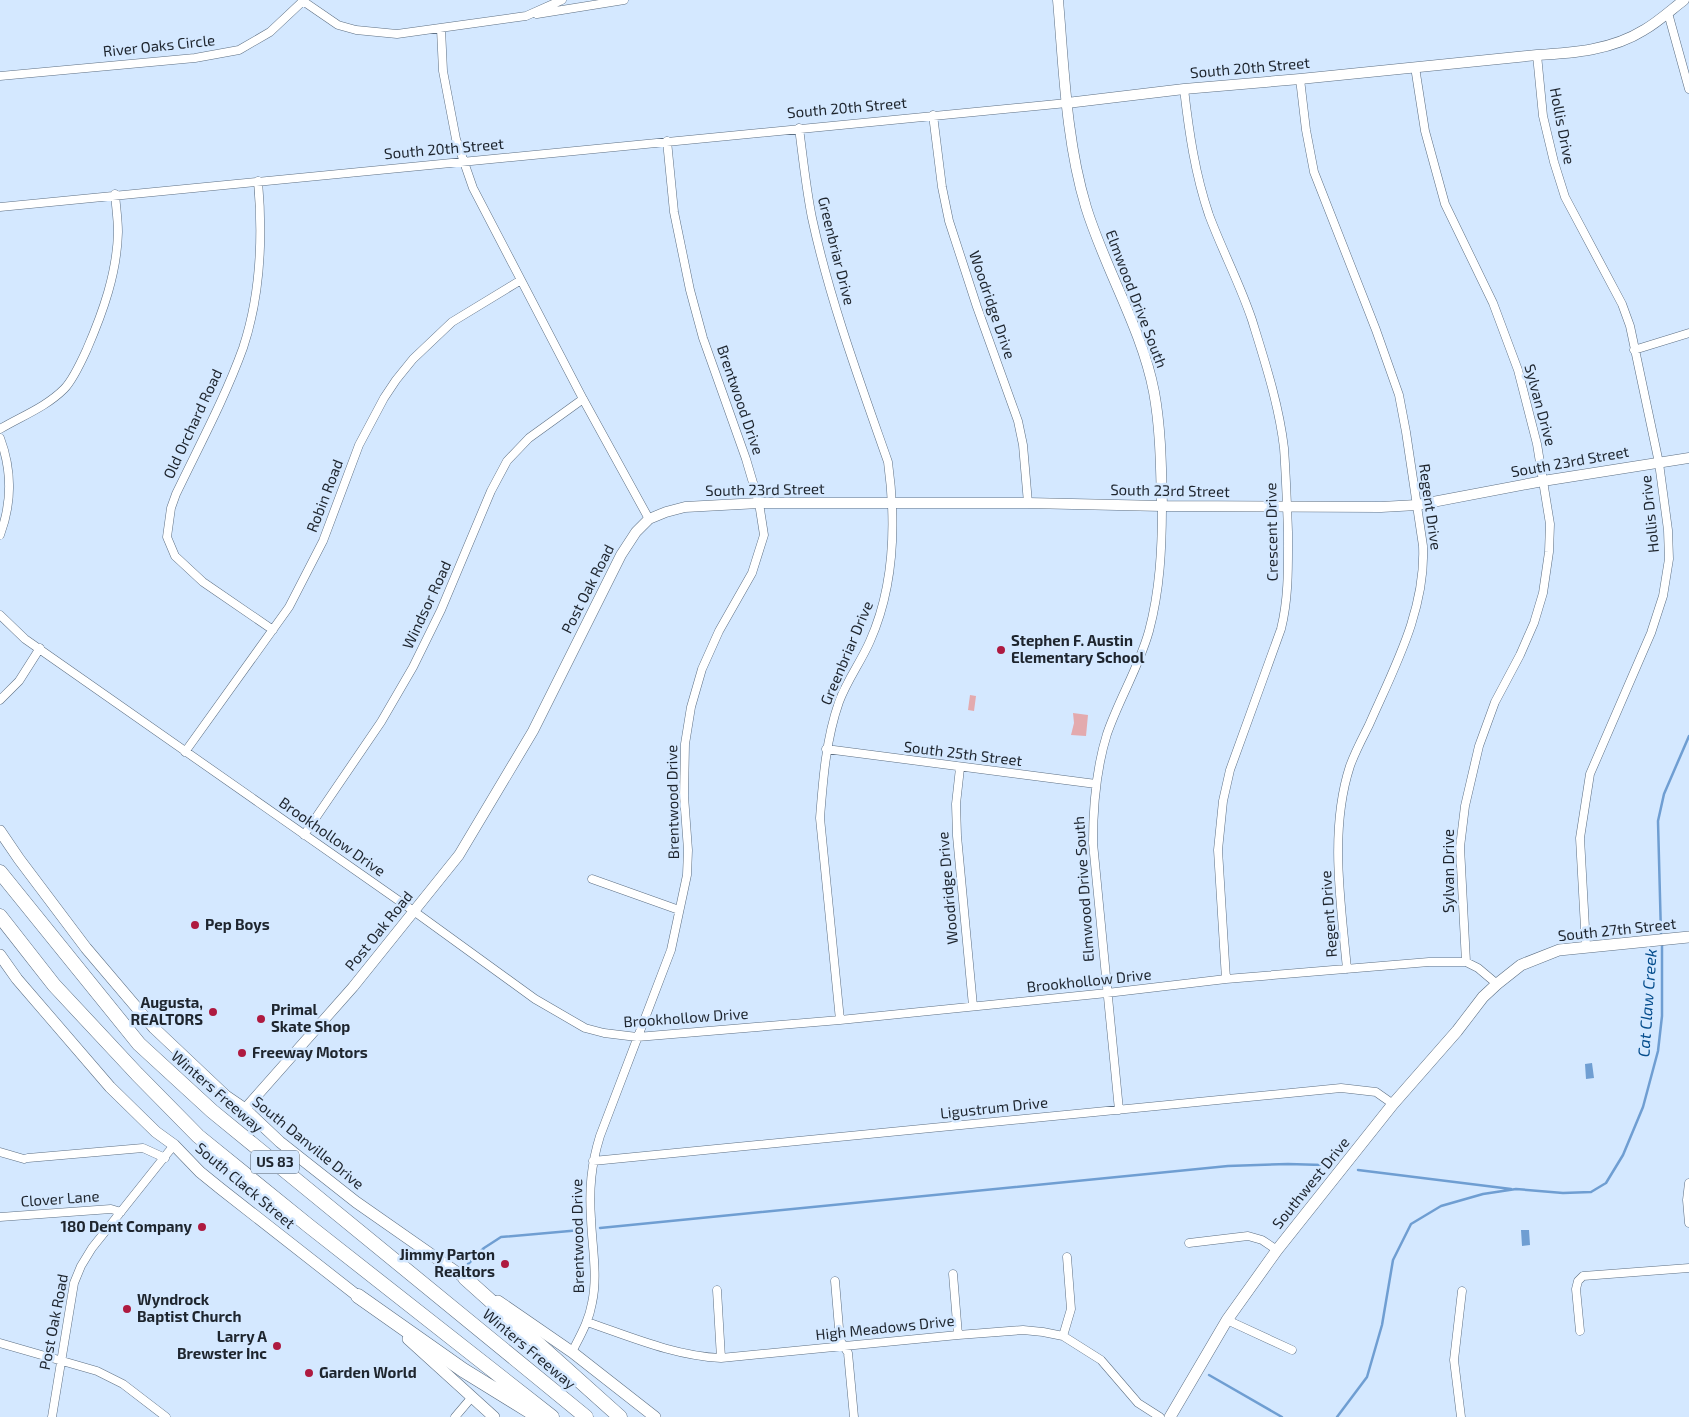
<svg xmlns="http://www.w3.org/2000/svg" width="1689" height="1417" font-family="'Exo 2',sans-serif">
<rect width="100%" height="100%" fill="#d4e8ff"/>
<!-- green -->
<path fill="#e3aaae" d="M970,695L976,696L974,711L968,710Z
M1073,713L1088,715L1086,736L1071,735L1074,723Z"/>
<!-- water -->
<path fill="#6f9ed2" d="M1592,1063L1594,1078L1586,1079L1585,1064Z
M1529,1230L1530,1245L1522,1246L1521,1230Z"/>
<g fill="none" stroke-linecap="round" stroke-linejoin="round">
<!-- stream -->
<path stroke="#6f9ed2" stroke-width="2.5" d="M1661,935L1658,821L1664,794L1689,736
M1358,1170L1511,1189
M600,1228L1228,1166L1288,1164L1323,1165
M468,1264L484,1248L501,1237L581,1230
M1209,1375L1282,1417
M1337,1417L1367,1377L1382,1325L1393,1260L1411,1224L1441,1206L1483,1194L1516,1189L1563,1193L1591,1192L1606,1183L1623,1155L1643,1107L1658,1051L1662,1016V943"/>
<!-- minor casing -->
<g stroke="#5d6f83" stroke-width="9">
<path id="minor" d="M303,1L338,25L356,30L397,34L526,16L562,0
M1668,13L1689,89
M537,14L624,0
M441,29L443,71L456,139L473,188L583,399L649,519
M1537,55L1543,116L1554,162L1565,197L1622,304L1630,326L1659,463L1668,530L1669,559L1663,596L1651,633L1590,774L1580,838L1586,946
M1415,67L1425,131L1445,204L1493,303L1518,370L1537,444L1550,524L1549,552L1543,593L1534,623L1520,655L1495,702L1479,746L1465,806L1460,847L1466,962
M0,76L195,58L239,50L270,32L303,1L302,0
M1300,79L1306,130L1314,172L1376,330L1399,395L1406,432L1423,546C1426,610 1394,668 1369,725C1362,739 1355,752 1350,766C1329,830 1341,904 1347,969
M1184,89C1189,132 1195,174 1209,215C1222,250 1240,284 1252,320C1265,362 1279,405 1284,448C1286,476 1287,504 1288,532C1288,564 1289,597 1281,629L1230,770L1223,801L1218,850L1226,979
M933,115L942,187L949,221L977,307L1018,421L1023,445L1028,503
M799,128C803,158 806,188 812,218C830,301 860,382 888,462C896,521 895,585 870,641C861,662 847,680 839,702C826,739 823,779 820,818L840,1020
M258,181C263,237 261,294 243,348C225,398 199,446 176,494L171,508L167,537L175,556L203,582L273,630
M0,207L1067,103
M1634,350L1689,333
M0,429C22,416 46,407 64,389C73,380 82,360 87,349C103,312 117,273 118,232C118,220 116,207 115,194
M0,438C12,470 12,503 0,535
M0,615L25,639L415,912L535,999L585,1028L604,1033L637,1037L840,1020L1107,993L1226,979L1429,962H1466L1478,968L1497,984
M0,700L19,681L40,648
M826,749L1096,784
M185,752L289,607L323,541L359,445L384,398L396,380L413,359L452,322L521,280
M960,768L956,804L957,836L973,1006
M304,835L381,722L413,667L441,610L491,491L507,461L529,438L583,399
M592,879L679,910
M1119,1110L1093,843C1093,806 1096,769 1107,734C1119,699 1139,667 1149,631C1160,590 1162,548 1162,506
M0,1152L24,1159
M28,1158L143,1148L165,1158
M593,1161L1341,1088L1376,1092L1393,1104
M1689,1183L1687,1200L1689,1223
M0,1217L111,1209L121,1212
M1189,1243L1248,1236L1262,1240L1277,1250
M953,1274L958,1335
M835,1281L840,1340L848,1353L854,1417
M717,1290L721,1358
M1227,1320L1292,1350
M587,1322C631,1337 675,1356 721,1358L958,1335L1023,1330L1043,1332L1063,1336L1101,1360L1138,1403L1160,1417
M1580,1331L1576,1289L1578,1281L1583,1276L1689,1268
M1063,1336L1071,1309L1067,1257
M0,1343L97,1371L123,1384L166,1417
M572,1352C580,1336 589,1321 592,1303C598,1276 592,1246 591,1219C589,1189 591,1165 600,1136L671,950L687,875L688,850L684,796L685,744L691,707L702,669L719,631L752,573L764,535L759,503L746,459L703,338L690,290L674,212L667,141
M52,1417L74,1283L81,1266L92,1248L174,1145
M455,1417L472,1397
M1461,1417L1454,1360L1462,1291"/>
</g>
<!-- tertiary casing -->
<g stroke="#5d6f83" stroke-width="11">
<path id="tertiary" d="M1058,0C1064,69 1066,141 1086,207C1105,269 1142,329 1154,392C1161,430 1161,468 1162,506
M1067,103L1184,89L1300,79L1537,55C1574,53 1612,50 1644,30C1658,22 1671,10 1684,0
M245,1109L353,987L459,855L533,731L621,555L636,532L649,519L666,512L685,507L759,503H1028L1162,506L1381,507L1417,505L1543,481L1689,458"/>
</g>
<!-- secondary casing -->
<g stroke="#5d6f83" stroke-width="12">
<path id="secondary" d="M0,831L19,859L86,948L154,1028L226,1096L245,1109L280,1142L356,1202L472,1283
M0,955L17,979L110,1087L156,1132L174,1145L200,1172L221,1189L364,1301
M498,1301L572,1352L655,1417
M408,1339L494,1417
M1170,1417L1227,1320L1277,1250L1393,1104L1457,1031L1483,997L1497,984L1521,965L1559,950L1689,937"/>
</g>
<!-- motorway casing -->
<g stroke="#5d6f83" stroke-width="15">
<path id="motorway" d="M0,872L139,1044L212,1111L586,1417
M0,916L54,985L137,1074L198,1136L309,1226L552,1417
M465,1278L620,1417
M358,1296L463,1370L539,1417"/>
</g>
<!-- minor -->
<use href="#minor" stroke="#fff" stroke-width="8"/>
<!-- tertiary -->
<use href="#tertiary" stroke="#fff" stroke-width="10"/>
<!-- secondary -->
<use href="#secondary" stroke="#fff" stroke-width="11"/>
<!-- motorway -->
<use href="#motorway" stroke="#fff" stroke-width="14"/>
</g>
<!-- markers -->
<g fill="#ae1a40" stroke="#d4e8ff" stroke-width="2">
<circle cx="1001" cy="650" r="5"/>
<circle cx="195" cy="925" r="5"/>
<circle cx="213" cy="1012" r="5"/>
<circle cx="261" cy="1019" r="5"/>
<circle cx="242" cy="1053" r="5"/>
<circle cx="202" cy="1227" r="5"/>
<circle cx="505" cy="1264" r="5"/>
<circle cx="127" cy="1309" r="5"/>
<circle cx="277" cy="1346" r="5"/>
<circle cx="309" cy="1373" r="5"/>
</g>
<g text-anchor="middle" stroke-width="5" stroke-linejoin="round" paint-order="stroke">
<!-- shield labels -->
<rect fill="#d4e8ff" stroke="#55606d" stroke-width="1" x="251" y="1150.5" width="48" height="23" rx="4"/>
<g font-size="14" font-weight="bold" fill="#1e252e">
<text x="275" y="1167">US 83</text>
</g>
<!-- street labels -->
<g font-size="15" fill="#1e252e" stroke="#d4e8ff">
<text transform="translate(159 46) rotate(-6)" y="5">River Oaks Circle</text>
<text transform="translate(1250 68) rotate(-5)" y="5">South 20th Street</text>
<text transform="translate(847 108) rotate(-5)" y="5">South 20th Street</text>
<text transform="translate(1562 126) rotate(79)" y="5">Hollis Drive</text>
<text transform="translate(444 149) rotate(-5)" y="5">South 20th Street</text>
<text transform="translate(836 251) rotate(76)" y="5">Greenbriar Drive</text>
<text transform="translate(1136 299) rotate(69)" y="5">Elmwood Drive South</text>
<text transform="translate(992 305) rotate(71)" y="5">Woodridge Drive</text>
<text transform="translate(740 400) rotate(71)" y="5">Brentwood Drive</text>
<text transform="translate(1540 405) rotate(75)" y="5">Sylvan Drive</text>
<text transform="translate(193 424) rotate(-65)" y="5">Old Orchard Road</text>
<text transform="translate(1570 462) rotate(-10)" y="5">South 23rd Street</text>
<text transform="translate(765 490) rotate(-1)" y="5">South 23rd Street</text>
<text transform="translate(1170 491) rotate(1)" y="5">South 23rd Street</text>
<text transform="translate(325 496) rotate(-69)" y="5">Robin Road</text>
<text transform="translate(1430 507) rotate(82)" y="5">Regent Drive</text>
<text transform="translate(1650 514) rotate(-96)" y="5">Hollis Drive</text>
<text transform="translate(1272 532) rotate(-91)" y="5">Crescent Drive</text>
<text transform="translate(588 589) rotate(-63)" y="5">Post Oak Road</text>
<text transform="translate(427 605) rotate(-65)" y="5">Windsor Road</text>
<text transform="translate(847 653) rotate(-67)" y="5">Greenbriar Drive</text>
<text transform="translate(963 754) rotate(7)" y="5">South 25th Street</text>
<text transform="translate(673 802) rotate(-91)" y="5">Brentwood Drive</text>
<text transform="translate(332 837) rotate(35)" y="5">Brookhollow Drive</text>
<text transform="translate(1449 871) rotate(-90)" y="5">Sylvan Drive</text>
<text transform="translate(948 888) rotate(-95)" y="5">Woodridge Drive</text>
<text transform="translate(1084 889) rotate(-94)" y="5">Elmwood Drive South</text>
<text transform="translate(1329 914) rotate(-94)" y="5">Regent Drive</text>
<text transform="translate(1617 930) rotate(-6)" y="5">South 27th Street</text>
<text transform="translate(379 931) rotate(-51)" y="5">Post Oak Road</text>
<text transform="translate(1089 981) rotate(-6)" y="5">Brookhollow Drive</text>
<text transform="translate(686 1018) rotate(-4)" y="5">Brookhollow Drive</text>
<text transform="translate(217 1092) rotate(41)" y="5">Winters Freeway</text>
<text transform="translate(994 1108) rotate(-6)" y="5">Ligustrum Drive</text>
<text transform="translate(308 1143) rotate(39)" y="5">South Danville Drive</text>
<text transform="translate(1311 1183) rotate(-51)" y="5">Southwest Drive</text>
<text transform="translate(245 1186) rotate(40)" y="5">South Clack Street</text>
<text transform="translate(60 1199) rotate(-4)" y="5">Clover Lane</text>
<text transform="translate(578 1236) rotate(-91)" y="5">Brentwood Drive</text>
<text transform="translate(54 1322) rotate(-79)" y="5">Post Oak Road</text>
<text transform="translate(885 1328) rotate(-6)" y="5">High Meadows Drive</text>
<text transform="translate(529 1349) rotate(40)" y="5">Winters Freeway</text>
</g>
<!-- poi labels -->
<g font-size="15" font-weight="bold" fill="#1e252e" stroke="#d4e8ff" text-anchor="start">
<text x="1011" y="646">Stephen F. Austin<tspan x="1011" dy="17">Elementary School</tspan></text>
<text x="205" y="930">Pep Boys</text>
<text x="203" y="1008" text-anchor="end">Augusta,<tspan x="203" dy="17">REALTORS</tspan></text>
<text x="271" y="1015">Primal<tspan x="271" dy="17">Skate Shop</tspan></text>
<text x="252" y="1058">Freeway Motors</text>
<text x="192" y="1232" text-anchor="end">180 Dent Company</text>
<text x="495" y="1260" text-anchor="end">Jimmy Parton<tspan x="495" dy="17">Realtors</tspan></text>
<text x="137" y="1305">Wyndrock<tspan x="137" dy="17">Baptist Church</tspan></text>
<text x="267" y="1342" text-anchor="end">Larry A<tspan x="267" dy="17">Brewster Inc</tspan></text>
<text x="319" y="1378">Garden World</text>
</g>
<!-- water labels -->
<g font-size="16" font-style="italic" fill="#054d8d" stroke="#d4e8ff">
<text transform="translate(1647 1003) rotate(-86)" y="6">Cat Claw Creek</text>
</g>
</g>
</svg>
